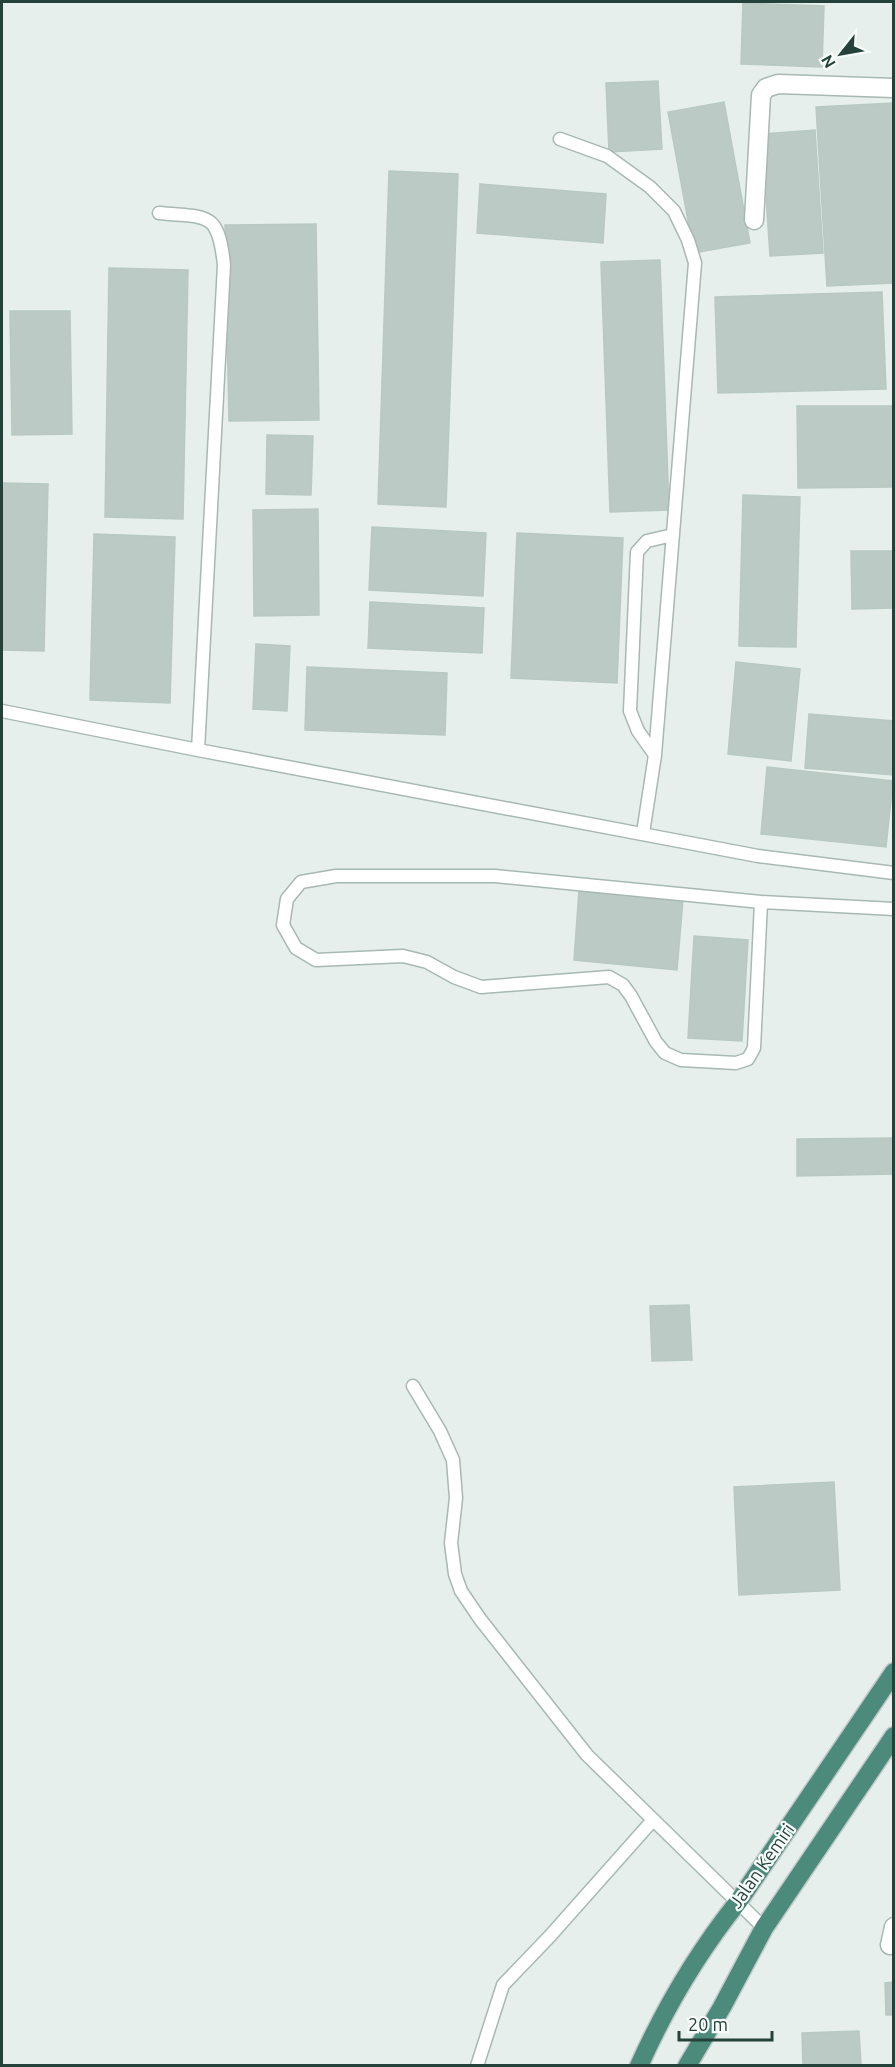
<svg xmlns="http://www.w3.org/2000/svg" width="895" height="2067" font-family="Ubuntu,sans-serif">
<rect width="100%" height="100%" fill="#e6efeb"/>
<!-- building -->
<path fill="#bbcac4" stroke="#b8c9c2" stroke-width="1.5" d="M743,3L824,6L822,67L741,64Z
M658,81L662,149L609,152L606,83Z
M724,102L750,243L694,253L668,112Z
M894,103V283L827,286L816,107Z
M815,130L823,253L770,256L762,134Z
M389,171L458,174L446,507L378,504Z
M480,184L606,194L603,243L477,233Z
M316,224L319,420L229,421L225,225Z
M660,260L669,510L610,512L601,262Z
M109,268L188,270L183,519L105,517Z
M882,292L886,389L718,393L715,297Z
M10,311H70L72,434L12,435Z
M797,406H894V487L798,488Z
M267,435L313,436L311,495L266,494Z
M2,483L48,484L44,651L2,650Z
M743,495L800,497L796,647L739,646Z
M318,509L319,615L254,616L253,510Z
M372,527L486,533L483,596L369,590Z
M517,533L623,538L617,683L511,678Z
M94,534L175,537L170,703L90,700Z
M851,551H894V608L852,609Z
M370,602L484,608L482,653L368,648Z
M256,644L290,646L287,711L253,709Z
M736,662L800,669L791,761L728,754Z
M307,667L447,673L445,735L305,730Z
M809,714L894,721V775L805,768Z
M767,767L893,781L886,847L761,834Z
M579,890L683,900L677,970L574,960Z
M694,936L748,940L742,1041L688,1038Z
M894,1138V1174L797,1176V1139Z
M689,1305L692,1360L652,1361L650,1306Z
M834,1482L840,1590L739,1595L734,1487Z
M894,1982V2015H886L885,1983Z
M859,2031L861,2066H803L802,2033Z"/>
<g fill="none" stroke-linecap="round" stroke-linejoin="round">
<!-- service casing -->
<g stroke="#a8b8b2" stroke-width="15">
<path id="service" d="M560,139L607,156L650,187L674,211L688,240L695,263L655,755L643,833
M159,213C208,218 218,210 224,265L198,750
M2,711L198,750L758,856L894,873
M655,755L638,731L630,711L637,552L647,541L673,535
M761,902L754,1048L748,1059L736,1063L681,1060L665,1053L656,1042L631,996L623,985L609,977L481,987L454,977L427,962L403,956L316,960L296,948L283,925L287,899L301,882L336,876H495L761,902L894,909
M413,1386L440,1431L453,1460L456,1498L451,1543L455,1574L461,1591L480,1619L587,1755L764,1928
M477,2066L503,1985L550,1936L653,1820"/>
</g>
<!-- minor casing -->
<g stroke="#a8b8b2" stroke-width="21">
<path id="minor" d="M754,220L761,95L766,88L778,84L894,88
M890,1945L894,1927"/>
</g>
<!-- trunk casing -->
<g stroke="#c2cac8" stroke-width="21">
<path id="trunk" d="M639,2066C665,2008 698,1952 738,1902L894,1672
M687,2066L722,2007L764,1928L894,1736"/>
</g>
<!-- service -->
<use href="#service" stroke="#fff" stroke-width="12"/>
<!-- minor -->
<use href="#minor" stroke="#fff" stroke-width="18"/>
<!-- trunk -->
<use href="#trunk" stroke="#4c8a7c" stroke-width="18"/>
</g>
<g text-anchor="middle" stroke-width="4.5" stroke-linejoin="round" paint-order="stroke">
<!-- street labels -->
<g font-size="18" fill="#24423a" stroke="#f7fbf9">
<text transform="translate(762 1866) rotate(-55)" y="6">Jalan Kemiri</text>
</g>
</g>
<!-- border -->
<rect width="895" height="2067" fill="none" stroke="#24423a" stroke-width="6"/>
<!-- north arrow -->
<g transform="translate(841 54) rotate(239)" stroke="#f7fbf9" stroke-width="4.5" paint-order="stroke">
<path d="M0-4.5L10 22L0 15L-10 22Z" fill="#24423a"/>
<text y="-9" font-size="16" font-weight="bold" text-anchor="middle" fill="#24423a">N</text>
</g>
<!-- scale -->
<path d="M679 2031v9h93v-9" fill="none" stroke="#24423a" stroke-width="3"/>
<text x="688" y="2031" font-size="18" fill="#24423a" stroke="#f7fbf9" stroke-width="4.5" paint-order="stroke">20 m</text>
</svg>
